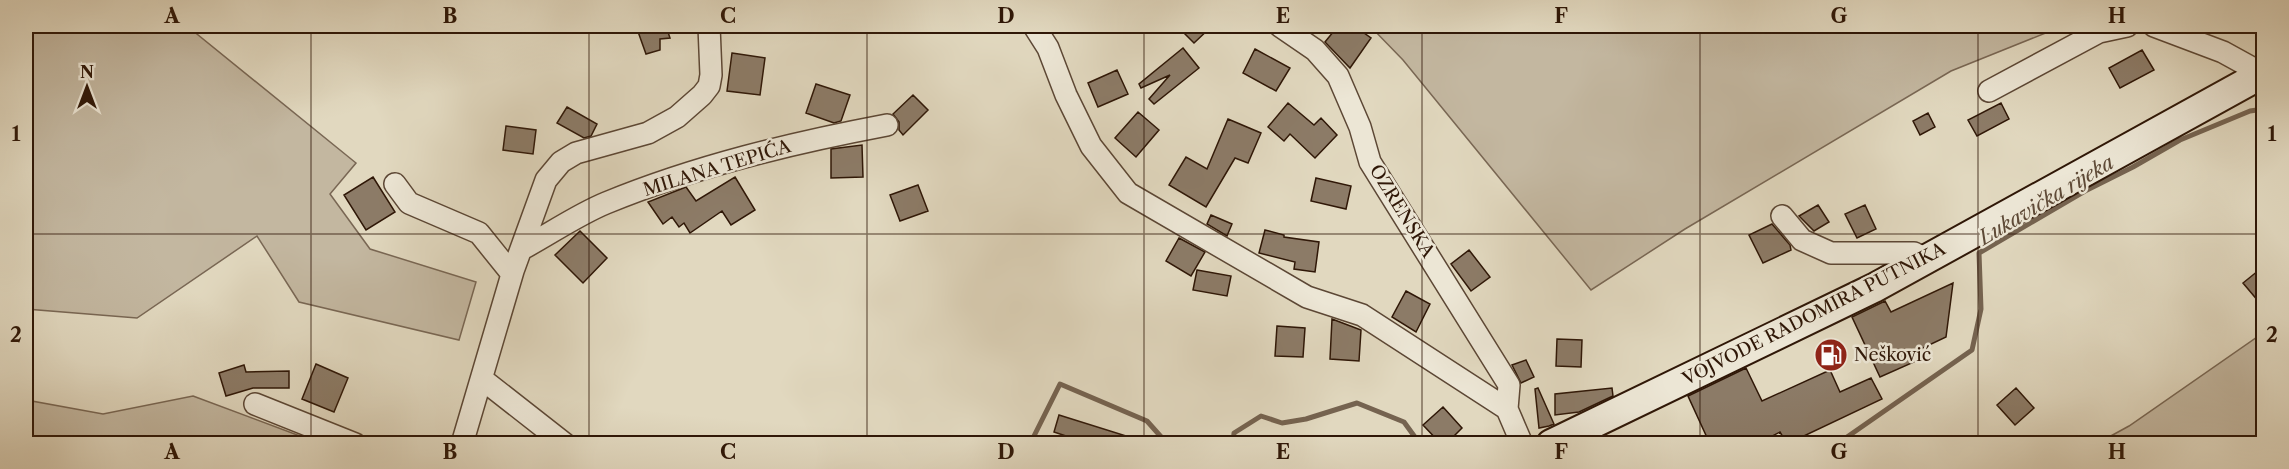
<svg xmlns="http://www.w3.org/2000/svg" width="2289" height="469" font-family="'Libre Caslon Text',serif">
<rect width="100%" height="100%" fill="#e1d8bf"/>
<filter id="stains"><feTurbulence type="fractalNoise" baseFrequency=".00333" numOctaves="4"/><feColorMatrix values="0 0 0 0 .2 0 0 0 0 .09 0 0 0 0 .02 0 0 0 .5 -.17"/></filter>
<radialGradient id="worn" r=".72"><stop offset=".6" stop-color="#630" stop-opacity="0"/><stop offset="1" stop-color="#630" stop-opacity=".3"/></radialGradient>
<!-- green -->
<path fill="#c3b7a0" stroke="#796754" stroke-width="1.5" d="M26,26H187L356,163L330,194L370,249L476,282L459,340L299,302L257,236L137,318L26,309Z
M1370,26H2063L1951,71L1685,229L1591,290L1403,60Z
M2263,333V443H2098L2129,426Z
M193,396L308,439L266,444L26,443V400L103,414Z"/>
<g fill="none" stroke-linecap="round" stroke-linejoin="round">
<!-- stream -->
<path stroke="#756350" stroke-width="5" d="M1030,444L1060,384L1147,421L1163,439L1159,444
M1233,444L1234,433L1261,416L1282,423L1306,419L1357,403L1404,422L1420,444
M1837,444L1972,350L1981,309L1979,253L2085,191L2133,167L2180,140L2250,111L2264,109"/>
</g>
<!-- building -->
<path fill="#8c7b67" stroke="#2f1707" stroke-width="1.5" d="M636,26H666L670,38L660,39V50L646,54Z
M1177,26H1212L1194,43Z
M1338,26H1354L1371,38L1350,68L1325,42Z
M1183,48L1199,68L1154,104L1149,99L1170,75L1141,88L1139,84Z
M1255,49L1290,68L1276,91L1243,73Z
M2142,50L2154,70L2120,88L2109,68Z
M732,53L765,58L760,95L727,91Z
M1117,70L1128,94L1098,107L1088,83Z
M816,84L850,95L841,121L834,123L806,113Z
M913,95L928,110L903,135L899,130V122L893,114Z
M1288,103L1314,125L1321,118L1337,135L1315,158L1290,134L1284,141L1268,127Z
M2001,103L2009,119L1977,136L1968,120Z
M567,107L597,124L591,136L584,138L557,123Z
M1138,112L1159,130L1136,157L1115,138Z
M1928,113L1935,127L1920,135L1913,121Z
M1228,119L1261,133L1248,163L1235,158L1206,207L1169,185L1186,157L1207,169Z
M506,126L536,130L533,154L503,150Z
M862,145L863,177L831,178V149Z
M373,177L395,212L366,230L344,195Z
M735,177L755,210L731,225L722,211L690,233L684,223L679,227L672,217L663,224L648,202L686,187L696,201Z
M1316,178L1351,186L1346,209L1311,201Z
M918,185L928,211L900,221L890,195Z
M1818,205L1829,222L1814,231L1799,216Z
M1865,205L1876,229L1857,238L1845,214Z
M1211,215L1232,224L1227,236L1207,224Z
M1772,224L1790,245L1791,250L1763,263L1749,235Z
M1265,230L1284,235V237L1319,242L1315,272L1294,269L1295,262L1259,253Z
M580,231L607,258L583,283L555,255Z
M1179,238L1205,252L1191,276L1166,261Z
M1469,250L1490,277L1471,291L1451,264Z
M2264,266V308L2243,283Z
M1197,270L1231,276L1227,296L1193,290Z
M1953,283L1946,337L1910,354L1914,362L1880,377L1852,317L1885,301L1891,312Z
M1406,291L1430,304L1416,332L1392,317Z
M1332,319L1361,330L1359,361L1330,359Z
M1277,326L1305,328L1303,357L1275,356Z
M1557,339L1582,340L1581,367L1556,366Z
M1526,360L1534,377L1521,383L1512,365Z
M316,364L348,378L334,412L302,399Z
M244,365L246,372L289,371V388H253L226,396L219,373Z
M1746,368L1762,401L1830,370L1840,392L1871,378L1882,399L1787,444L1780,432L1757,444H1710L1688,396Z
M1538,388L1554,424L1549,426L1539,428L1535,389Z
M1612,388L1613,396L1579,412L1555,415V394Z
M2016,388L2034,408L2015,425L1997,405Z
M1443,407L1462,428L1446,444H1441L1423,425Z
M1059,415L1139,440V444H1090L1054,432Z"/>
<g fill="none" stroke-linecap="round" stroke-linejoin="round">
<!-- street casing -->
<g stroke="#5c4735" stroke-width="24">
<path id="street" d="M1034,26L1048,48L1066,95L1091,146L1128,193L1307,297L1362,315L1507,409L1522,444
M1280,26L1315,50L1338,76L1360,127L1370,162L1509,385L1507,409
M2154,26L2223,52L2263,74
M1989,91L2099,32L2127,26
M395,184L409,203L479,233L512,274
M1782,216L1802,240L1831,253H1914L1926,259
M522,249C550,234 577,215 606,203C696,166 792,143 887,125
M482,379L565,444
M255,404L355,444
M462,444L513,271L546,180L561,162L576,153L648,133L677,117L702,95L709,86L711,75L709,26"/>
</g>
<!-- secondary casing -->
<g stroke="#2f1707" stroke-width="32">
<path id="secondary" d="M1551,444L1874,288L2264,73"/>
</g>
<!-- street -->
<use href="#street" stroke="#ece6d5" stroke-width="21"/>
<!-- secondary -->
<use href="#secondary" stroke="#ece6d5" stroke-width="28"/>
</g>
<!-- grid -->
<path fill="none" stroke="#2f1707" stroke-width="1.5" stroke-opacity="0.55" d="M311,26V444M589,26V444M867,26V444M1144,26V444M1422,26V444M1700,26V444M1978,26V444M26,234H2264"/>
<!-- icons -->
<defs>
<g id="fuel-disc" transform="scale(1.725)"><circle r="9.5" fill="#8f2418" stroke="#ece6d5"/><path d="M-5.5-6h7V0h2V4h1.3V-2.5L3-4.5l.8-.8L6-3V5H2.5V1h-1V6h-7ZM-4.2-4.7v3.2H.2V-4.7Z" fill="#fff"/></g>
</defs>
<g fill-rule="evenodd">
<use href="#fuel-disc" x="1831" y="355"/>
</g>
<g text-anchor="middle" stroke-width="5" stroke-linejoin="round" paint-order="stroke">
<!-- street labels -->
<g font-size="18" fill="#2f1707" stroke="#ece6d5">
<text transform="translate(717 168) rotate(-17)" y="6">MILANA TEPIĆA</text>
<text transform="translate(1402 211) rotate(58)" y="6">OZRENSKA</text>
<text transform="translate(1814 314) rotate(-27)" y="6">VOJVODE RADOMIRA PUTNIKA</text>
</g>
<!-- poi labels -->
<g font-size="18" fill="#2f1707" stroke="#ece6d5" text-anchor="start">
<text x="1854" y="361">Nešković</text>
</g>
<!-- water labels -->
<g font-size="20" font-style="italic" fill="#5e4a37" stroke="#ece6d5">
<text transform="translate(2046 200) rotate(-31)" y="7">Lukavička rijeka</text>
</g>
</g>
<!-- margin -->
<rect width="2289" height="469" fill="none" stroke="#e1d8bf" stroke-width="66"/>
<!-- north arrow -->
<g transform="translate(87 87)" stroke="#ece6d5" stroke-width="4.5" paint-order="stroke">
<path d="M0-4.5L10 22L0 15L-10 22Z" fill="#2f1707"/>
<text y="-9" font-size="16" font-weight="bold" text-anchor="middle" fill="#2f1707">N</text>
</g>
<rect x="33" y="33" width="2223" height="403" fill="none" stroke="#2f1707" stroke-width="2"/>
<g font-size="20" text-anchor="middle" font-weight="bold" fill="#2f1707">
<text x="172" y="23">A</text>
<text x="450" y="23">B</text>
<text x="728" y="23">C</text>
<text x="1006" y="23">D</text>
<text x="1283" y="23">E</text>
<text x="1561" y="23">F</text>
<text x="1839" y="23">G</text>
<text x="2117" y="23">H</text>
<text x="16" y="141">1</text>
<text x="2272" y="141">1</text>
<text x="16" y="342">2</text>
<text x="2272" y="342">2</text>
<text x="172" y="459">A</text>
<text x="450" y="459">B</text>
<text x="728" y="459">C</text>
<text x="1006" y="459">D</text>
<text x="1283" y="459">E</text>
<text x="1561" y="459">F</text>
<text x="1839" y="459">G</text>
<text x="2117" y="459">H</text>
</g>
<rect width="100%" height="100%" filter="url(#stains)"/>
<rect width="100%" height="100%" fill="url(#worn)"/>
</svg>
